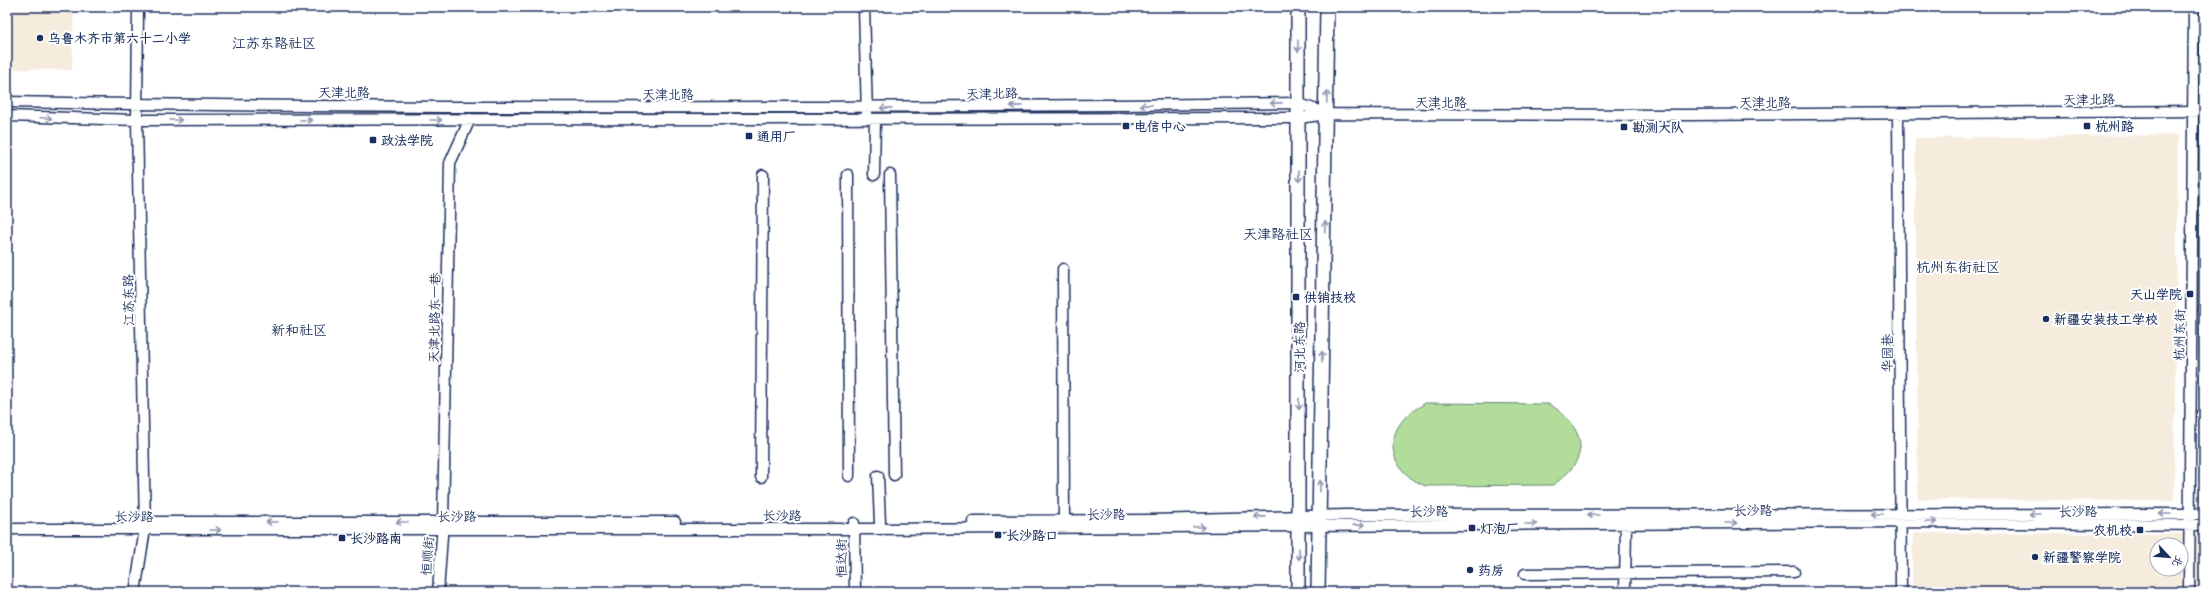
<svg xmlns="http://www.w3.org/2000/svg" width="2211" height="599" font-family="'Patrick Hand','LXGW WenKai TC',sans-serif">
<defs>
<pattern id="grass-dots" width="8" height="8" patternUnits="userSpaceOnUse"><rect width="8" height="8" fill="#b1dc9a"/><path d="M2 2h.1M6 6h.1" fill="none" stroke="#98bd87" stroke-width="1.8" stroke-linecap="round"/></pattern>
</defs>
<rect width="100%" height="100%" fill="#fff"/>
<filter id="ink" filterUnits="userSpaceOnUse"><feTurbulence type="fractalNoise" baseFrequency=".025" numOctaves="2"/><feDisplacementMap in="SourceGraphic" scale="8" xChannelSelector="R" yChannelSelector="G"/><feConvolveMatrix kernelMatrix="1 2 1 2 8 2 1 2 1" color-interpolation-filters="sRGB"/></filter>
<g filter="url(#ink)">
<!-- built -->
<path fill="#f5ecde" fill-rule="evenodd" d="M7,7H74L72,70L7,69Z
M2178,135L2174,501L1918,499L1915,138Z
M1913,533L2204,534V592H1912ZM2157,545H2181V569H2157Z"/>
<!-- grass -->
<path fill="url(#grass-dots)" stroke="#66867c" d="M2201,7H2204V100H2201Z
M2198,120H2204V503L2200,502Z"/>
<!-- garden -->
<path fill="#b1dc9a" stroke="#66867c" d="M1425,403L1548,404C1564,411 1585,434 1579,454C1575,468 1564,477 1553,485L1426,486C1393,474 1380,439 1409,414C1413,410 1420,407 1425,403Z"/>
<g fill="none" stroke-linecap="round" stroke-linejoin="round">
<!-- minor casing -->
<g stroke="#1b2f5e" stroke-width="13">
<path id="minor" d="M864,7L867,115
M7,102C437,110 867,108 1297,103L1325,113
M1898,114L1901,592
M7,116L137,120L1299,118L1327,114L1689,115L2204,111
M848,175L849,476
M874,175L875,119
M890,175L894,475
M1063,269L1064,519
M878,476L880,523
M761,477L763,175
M973,521L1151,520L1347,515L2204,514
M129,522H675
M854,523L855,592
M7,529H867L1901,522L2204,525
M1525,574L1794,572
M135,592L145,529L137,120L138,7
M438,592L443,522L450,163L470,119
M1625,592L1626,523
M2189,592L2194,7"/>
</g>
<!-- major casing -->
<g stroke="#1b2f5e" stroke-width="16">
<path id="major" d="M1298,7V592
M1318,592L1327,7"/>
</g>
<!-- minor -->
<use href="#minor" stroke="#fff" stroke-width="10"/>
<!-- major -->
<use href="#major" stroke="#fff" stroke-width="13"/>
</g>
<!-- one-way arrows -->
<defs><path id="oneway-shaft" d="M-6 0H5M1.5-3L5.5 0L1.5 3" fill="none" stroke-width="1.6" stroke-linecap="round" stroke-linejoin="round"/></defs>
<g stroke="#8d97ae">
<use href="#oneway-shaft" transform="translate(1298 46) rotate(90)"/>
<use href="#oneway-shaft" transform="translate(1327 97) rotate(-89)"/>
<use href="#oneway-shaft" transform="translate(1276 103) rotate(179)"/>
<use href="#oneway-shaft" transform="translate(1146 105) rotate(179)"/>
<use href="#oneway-shaft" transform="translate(1016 106) rotate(179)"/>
<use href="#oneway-shaft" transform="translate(886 108) rotate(179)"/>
<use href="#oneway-shaft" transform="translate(46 118) rotate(3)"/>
<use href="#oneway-shaft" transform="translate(176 120)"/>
<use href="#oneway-shaft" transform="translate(306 120)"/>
<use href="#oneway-shaft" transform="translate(436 120)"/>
<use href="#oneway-shaft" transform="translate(1299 176) rotate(90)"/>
<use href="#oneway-shaft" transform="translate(1325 227) rotate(-89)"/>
<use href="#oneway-shaft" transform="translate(1322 357) rotate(-89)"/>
<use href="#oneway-shaft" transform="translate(1299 404) rotate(90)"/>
<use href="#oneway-shaft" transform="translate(1320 486) rotate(-89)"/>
<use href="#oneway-shaft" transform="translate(1877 514) rotate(-180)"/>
<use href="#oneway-shaft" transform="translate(2035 514) rotate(180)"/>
<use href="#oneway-shaft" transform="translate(2165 514) rotate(-180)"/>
<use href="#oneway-shaft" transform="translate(1593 515) rotate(180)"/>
<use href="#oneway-shaft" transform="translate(1260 517) rotate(179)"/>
<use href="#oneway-shaft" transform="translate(272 522) rotate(180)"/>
<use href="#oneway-shaft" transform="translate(402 522) rotate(180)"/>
<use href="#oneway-shaft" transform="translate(1931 522)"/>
<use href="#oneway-shaft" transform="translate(1731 523)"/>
<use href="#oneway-shaft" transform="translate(1531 524)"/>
<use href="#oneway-shaft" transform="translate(1359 525) rotate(-1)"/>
<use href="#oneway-shaft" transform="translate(1199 527)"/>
<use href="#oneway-shaft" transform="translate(215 530)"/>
<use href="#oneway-shaft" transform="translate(1299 554) rotate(91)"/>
</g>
</g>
<!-- markers -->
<g fill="#1b2f5e" stroke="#fff" stroke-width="1.5">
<circle cx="40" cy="38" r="4"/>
<rect x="1122" y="122" width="8" height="8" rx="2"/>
<rect x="2083" y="122" width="8" height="8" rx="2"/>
<rect x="1620" y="123" width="8" height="8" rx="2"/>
<rect x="745" y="132" width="8" height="8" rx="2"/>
<rect x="369" y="136" width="8" height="8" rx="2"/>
<rect x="2186" y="290" width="8" height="8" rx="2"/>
<rect x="1292" y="293" width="8" height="8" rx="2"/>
<circle cx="2046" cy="319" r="4"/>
<rect x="1468" y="524" width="8" height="8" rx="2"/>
<rect x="2136" y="526" width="8" height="8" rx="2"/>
<rect x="994" y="531" width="8" height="8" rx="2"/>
<rect x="338" y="534" width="8" height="8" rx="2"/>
<circle cx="2035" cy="557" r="4"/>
<circle cx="1470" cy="570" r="4"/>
</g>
<g text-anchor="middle" stroke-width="4" stroke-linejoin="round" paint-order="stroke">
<!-- poi labels -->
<g font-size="13" font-weight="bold" fill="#1b2f5e" stroke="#fff" text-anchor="start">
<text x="48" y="43">乌鲁木齐市第六十二小学</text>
<text x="1134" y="131">电信中心</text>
<text x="2095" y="131">杭州路</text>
<text x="1632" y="132">勘测大队</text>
<text x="757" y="141">通用厂</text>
<text x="381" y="145">政法学院</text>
<text x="2182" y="299" text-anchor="end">天山学院</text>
<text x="1304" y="302">供销技校</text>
<text x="2054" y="324">新疆安装技工学校</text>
<text x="1480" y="533">灯泡厂</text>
<text x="2132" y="535" text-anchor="end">农机校</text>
<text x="1006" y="540">长沙路口</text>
<text x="350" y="543">长沙路南</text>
<text x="2043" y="562">新疆警察学院</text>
<text x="1478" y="575">药房</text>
</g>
<!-- street labels -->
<g font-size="13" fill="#1b2f5e" stroke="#fff">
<text x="344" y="97">天津北路</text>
<text transform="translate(992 93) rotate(-1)" y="5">天津北路</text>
<text x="668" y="99">天津北路</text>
<text transform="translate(2089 99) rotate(-1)" y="5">天津北路</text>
<text x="1441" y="107">天津北路</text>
<text x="1765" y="107">天津北路</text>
<text transform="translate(128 300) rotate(-91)" y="5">江苏东路</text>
<text transform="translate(434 318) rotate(-89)" y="5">天津北路东一巷</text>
<text transform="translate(2179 335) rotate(-89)" y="5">杭州东街</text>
<text transform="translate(1299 347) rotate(-90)" y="5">河北东路</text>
<text transform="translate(1887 353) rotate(-90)" y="5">华园巷</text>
<text x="1753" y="515">长沙路</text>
<text x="1429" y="516">长沙路</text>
<text x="2078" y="516">长沙路</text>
<text x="1106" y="519">长沙路</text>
<text transform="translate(782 515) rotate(1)" y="5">长沙路</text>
<text transform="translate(134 516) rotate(1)" y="5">长沙路</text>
<text transform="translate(457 516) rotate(-1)" y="5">长沙路</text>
<text transform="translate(427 556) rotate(-86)" y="5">恒顺街</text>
<text transform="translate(841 558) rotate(-91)" y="5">恒达街</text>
</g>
<!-- neighbourhood labels -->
<g font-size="14" fill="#1b2f5e" stroke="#fff">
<text x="274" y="48">江苏东路社区</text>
<text x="1278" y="239">天津路社区</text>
<text x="1958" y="272">杭州东街社区</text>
<text x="299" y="335">新和社区</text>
</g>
</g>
<!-- margin -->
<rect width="2211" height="599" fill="none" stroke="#fff" stroke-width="24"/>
<rect x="12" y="12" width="2187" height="575" fill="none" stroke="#1b2f5e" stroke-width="1.5" filter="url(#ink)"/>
<!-- north arrow -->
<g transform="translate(2169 557) rotate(116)"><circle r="19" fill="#ffffff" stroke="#a4acbf"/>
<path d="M0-3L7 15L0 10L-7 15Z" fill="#1b2f5e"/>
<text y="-6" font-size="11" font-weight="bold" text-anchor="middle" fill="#1b2f5e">北</text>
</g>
</svg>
